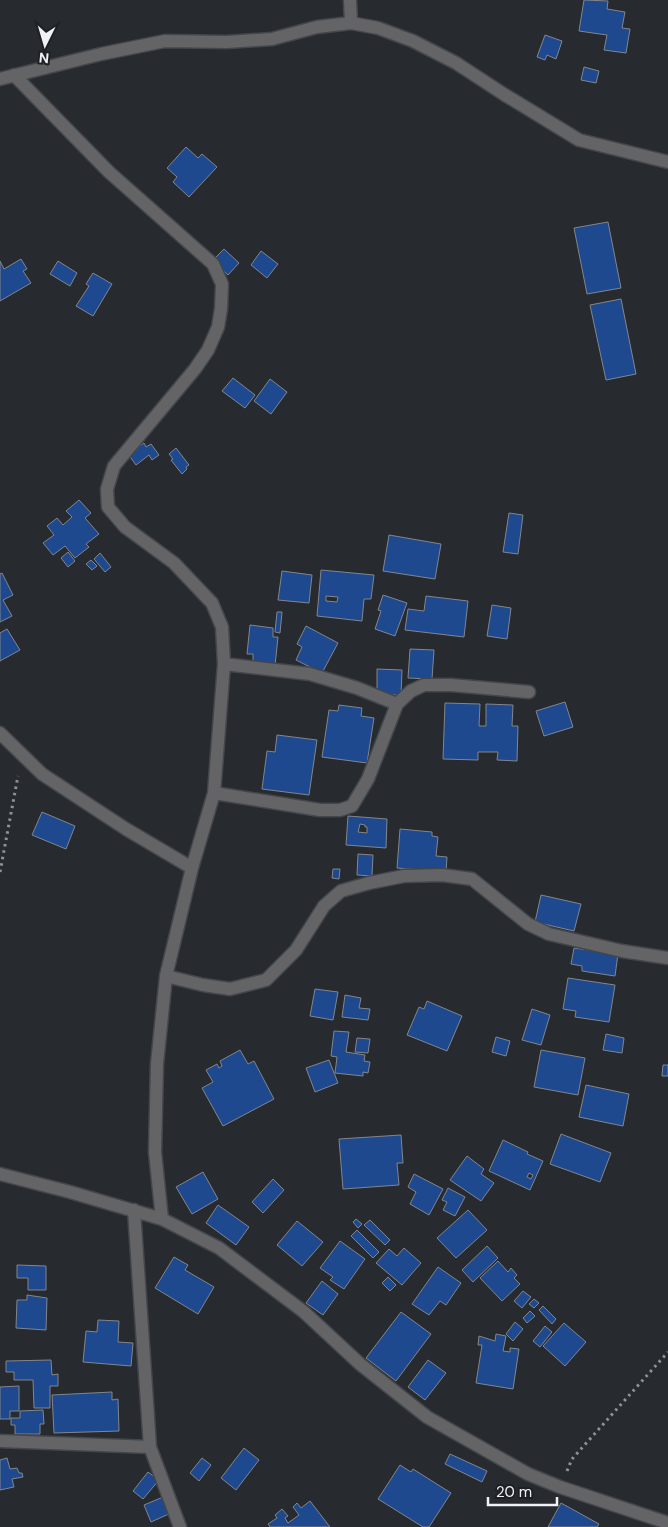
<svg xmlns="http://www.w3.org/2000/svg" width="668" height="1527" font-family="'DM Sans',sans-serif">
<rect width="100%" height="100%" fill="#272a2f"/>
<!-- building -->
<path fill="#1f498e" stroke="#82868c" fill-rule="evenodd" d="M584,0L608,1L607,9L625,12L622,28L630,29L626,53L604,50L607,35L579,31Z
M545,35L562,41L556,59L547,55L545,60L537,57Z
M584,67L599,71L596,83L581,80Z
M186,147L198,158L202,154L217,167L189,197L173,182L177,177L167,168Z
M608,222L621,288L587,294L574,228Z
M224,249L239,263L228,275L212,261Z
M261,251L278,264L267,278L251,265Z
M21,259L27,269L23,271L31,283L0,301V261L4,269Z
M58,261L77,273L70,286L50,274Z
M93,273L112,284L93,316L76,306L89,286L86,284Z
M621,299L636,374L606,380L590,305Z
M233,378L255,395L245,408L222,391Z
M270,379L287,392L271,414L254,401Z
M144,443L146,447L151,444L159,455L152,460L149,455L136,465L128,454Z
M176,448L189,465L186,467L187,469L182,474L171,460L173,459L169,454Z
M79,500L91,513L85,518L99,534L86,544L89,547L75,558L65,546L53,555L43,543L54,535L47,526L57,518L63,525L72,517L66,511Z
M509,513L523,515L518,554L503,552Z
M389,535L441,544L435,579L383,571Z
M68,552L75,561L68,567L61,558Z
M100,553L111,567L105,572L94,559Z
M91,560L97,566L92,570L86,564Z
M321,570L374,575L371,599H364L362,621L317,616ZM326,596L338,597L337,602L326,601Z
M282,571L312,575L309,603L278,600Z
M2,573L13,595L3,600L12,616L0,622V574Z
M383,595L407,603L395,636L375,629L381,611L378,610Z
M426,596L468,601L464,637L405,630L408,609L424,611Z
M492,605L511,608L507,639L487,636Z
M277,612H282L280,633L275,632Z
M250,625L273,628V637H278L275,666L253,664V654H247Z
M306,626L338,643L322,673L296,660L302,647L297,644Z
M7,629L20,650L0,661V633Z
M410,649L434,650L432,679L408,678Z
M377,669L402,670L401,695H377Z
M565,702L573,727L544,736L536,711Z
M445,703L480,704L479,726H486V704L513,705L512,726H518L517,761L497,760L498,752H478V760L443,759Z
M339,705L362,708L361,716L374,718L367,763L322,757L329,710L338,711Z
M277,735L317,740L309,795L262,789L267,751L275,752Z
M42,812L75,826L66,849L32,835Z
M348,816L387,819L386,848L346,845ZM360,824L365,825V827H367V833L358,832Z
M400,829L432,832V836L438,837L436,856L447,857L446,872L397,868Z
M358,854L373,855L372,876L357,875Z
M333,869H340L339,879L332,878Z
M541,895L581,904L574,931L535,922Z
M574,948L618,954L615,976L582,971V966L571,964Z
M568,978L615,985L609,1022L575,1017L576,1011L563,1009Z
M315,989L338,992L333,1020L310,1016Z
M345,995L361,998L359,1008L370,1009L368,1020L342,1017Z
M427,1001L462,1016L447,1051L407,1035L419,1007L424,1009Z
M532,1009L550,1015L541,1045L522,1040Z
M334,1031L349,1032L346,1052L365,1055L364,1061L370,1062L368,1073L363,1072V1076L335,1073L337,1057L331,1056Z
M606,1034L624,1038L622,1053L603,1050Z
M496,1037L510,1041L506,1056L492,1052Z
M357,1038L370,1039L368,1053L355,1052Z
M240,1050L248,1064L254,1061L274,1099L223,1126L202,1088L213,1082L206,1070L217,1064L219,1068L222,1066L220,1061Z
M541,1050L585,1058L578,1095L534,1087Z
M329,1060L338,1083L315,1092L306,1068Z
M663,1065H668V1076H662Z
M586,1085L629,1094L623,1126L579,1117Z
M561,1134L611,1153L600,1182L550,1164Z
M401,1135L403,1163H397L399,1185L343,1189L339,1139Z
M503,1140L528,1152L527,1154L543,1161L530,1190L489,1171ZM529,1173L533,1175L531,1179L527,1177Z
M467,1156L484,1169L481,1174L494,1183L481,1201L450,1180Z
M203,1172L218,1199L192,1214L176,1187Z
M414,1174L443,1189L429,1215L410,1204L416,1192L408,1187Z
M273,1179L284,1190L263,1213L252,1202Z
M448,1188L465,1197L455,1216L443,1210L447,1202L442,1200Z
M218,1205L249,1227L236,1245L206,1223Z
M468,1210L487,1230L456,1258L437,1238Z
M356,1219L362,1224L358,1228L353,1222Z
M370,1220L390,1240L385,1245L364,1225Z
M297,1221L323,1242L302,1266L277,1245Z
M357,1230L379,1252L373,1258L351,1236Z
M340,1241L365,1259L344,1289L330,1280L333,1277L320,1268Z
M487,1246L498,1258L473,1282L462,1270Z
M404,1248L421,1263L402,1285L376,1263L389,1249L397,1256Z
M174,1257L188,1265L185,1270L214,1287L198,1314L155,1288Z
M498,1261L508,1272L511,1268L517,1275L514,1278L520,1284L502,1301L480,1278Z
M17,1265L46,1266V1290H28V1278H17Z
M438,1267L461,1283L446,1305L440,1301L429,1315L412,1304Z
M388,1277L396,1285L390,1291L382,1283Z
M322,1281L338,1294L323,1315L306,1303Z
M523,1291L531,1297L522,1308L514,1301Z
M27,1295L47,1298L46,1330L16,1328L17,1300H27Z
M534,1299L539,1303L534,1308L529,1304Z
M543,1306L556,1319L552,1324L539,1310Z
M530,1311L535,1316L527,1323L523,1318Z
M401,1312L431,1334L396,1381L366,1358Z
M98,1320L119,1321L118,1342L133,1343L131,1366L83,1362L86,1331L97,1332Z
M515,1322L523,1329L513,1341L506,1334Z
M564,1323L586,1342L565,1366L543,1346Z
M545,1326L552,1332L540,1347L533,1341Z
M496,1334L506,1336L503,1351L510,1352V1348L519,1349L513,1389L476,1383L482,1345H478L479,1336L495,1341Z
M51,1360L52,1375L58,1374V1386H50V1408H34L33,1380H14V1372H6V1361Z
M428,1360L446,1373L425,1400L408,1387Z
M19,1386V1411H10V1419H0V1387Z
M112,1392V1400L118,1399L119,1431L54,1433L52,1395Z
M43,1410L44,1424H40V1434H15V1425H11V1418H20V1411Z
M244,1448L259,1460L236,1490L221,1478Z
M450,1454L487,1471L482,1482L445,1464Z
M7,1458L10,1469L17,1468L19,1473H22L23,1477L12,1479L14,1487L0,1490V1460Z
M202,1458L211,1465L199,1481L190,1473Z
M400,1465L411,1472L413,1469L451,1493L429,1527H423L378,1499Z
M148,1472L159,1480L143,1499L133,1491Z
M163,1497L171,1513L151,1522L144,1505Z
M310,1501L330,1527H270L268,1524L277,1518L275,1515L282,1509L288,1516L285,1518L288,1523L299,1515L293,1507L297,1503L301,1508Z
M561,1503L599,1524L597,1527H548Z"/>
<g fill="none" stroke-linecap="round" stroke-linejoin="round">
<!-- minor casing -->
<g stroke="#43464b" stroke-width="15">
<path id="minor" d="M350,0L351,23
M14,75L109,172L213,264L222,284L221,309L218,327L208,350L195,369L114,466L107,489L108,507L125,527L174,563L212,603L222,627L224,664L214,793L192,868L166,976L157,1064L155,1152L162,1219
M0,79L101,54L165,41L227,42L272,39L317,27L351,23L378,28L413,41L456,63L505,95L579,140L668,162
M224,664L310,674L357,688L397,704
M0,733L42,774L126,829L192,868
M214,793L320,810H340L352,806L368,779L397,704L411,691L424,685H451L529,692
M166,976L203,985L230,989L266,980L296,950L324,906L341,891L369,883L404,876L442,875L472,879L528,924L549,934L622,951L668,958
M0,1174L70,1192L162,1219L219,1248L304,1312L360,1364L427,1417L528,1474L560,1487L668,1523
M134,1210L150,1447L180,1527
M0,1441L150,1447"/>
</g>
<!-- path -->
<path stroke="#909297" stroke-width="3" stroke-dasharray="2.5 4" stroke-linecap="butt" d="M0,872L18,776
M567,1471L572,1459L668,1352"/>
<!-- minor -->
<use href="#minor" stroke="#646467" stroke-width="12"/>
</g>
<!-- north arrow -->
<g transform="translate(45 45) rotate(185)" stroke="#1d2025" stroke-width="4" paint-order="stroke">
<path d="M0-4L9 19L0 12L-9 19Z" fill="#eff1f5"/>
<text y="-8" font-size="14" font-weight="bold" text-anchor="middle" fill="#eff1f5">N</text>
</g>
<!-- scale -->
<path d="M488 1497v8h69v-8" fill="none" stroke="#eff1f5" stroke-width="2.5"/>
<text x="496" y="1497" font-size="15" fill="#eff1f5" stroke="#1d2025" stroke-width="4" paint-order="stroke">20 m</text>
</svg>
